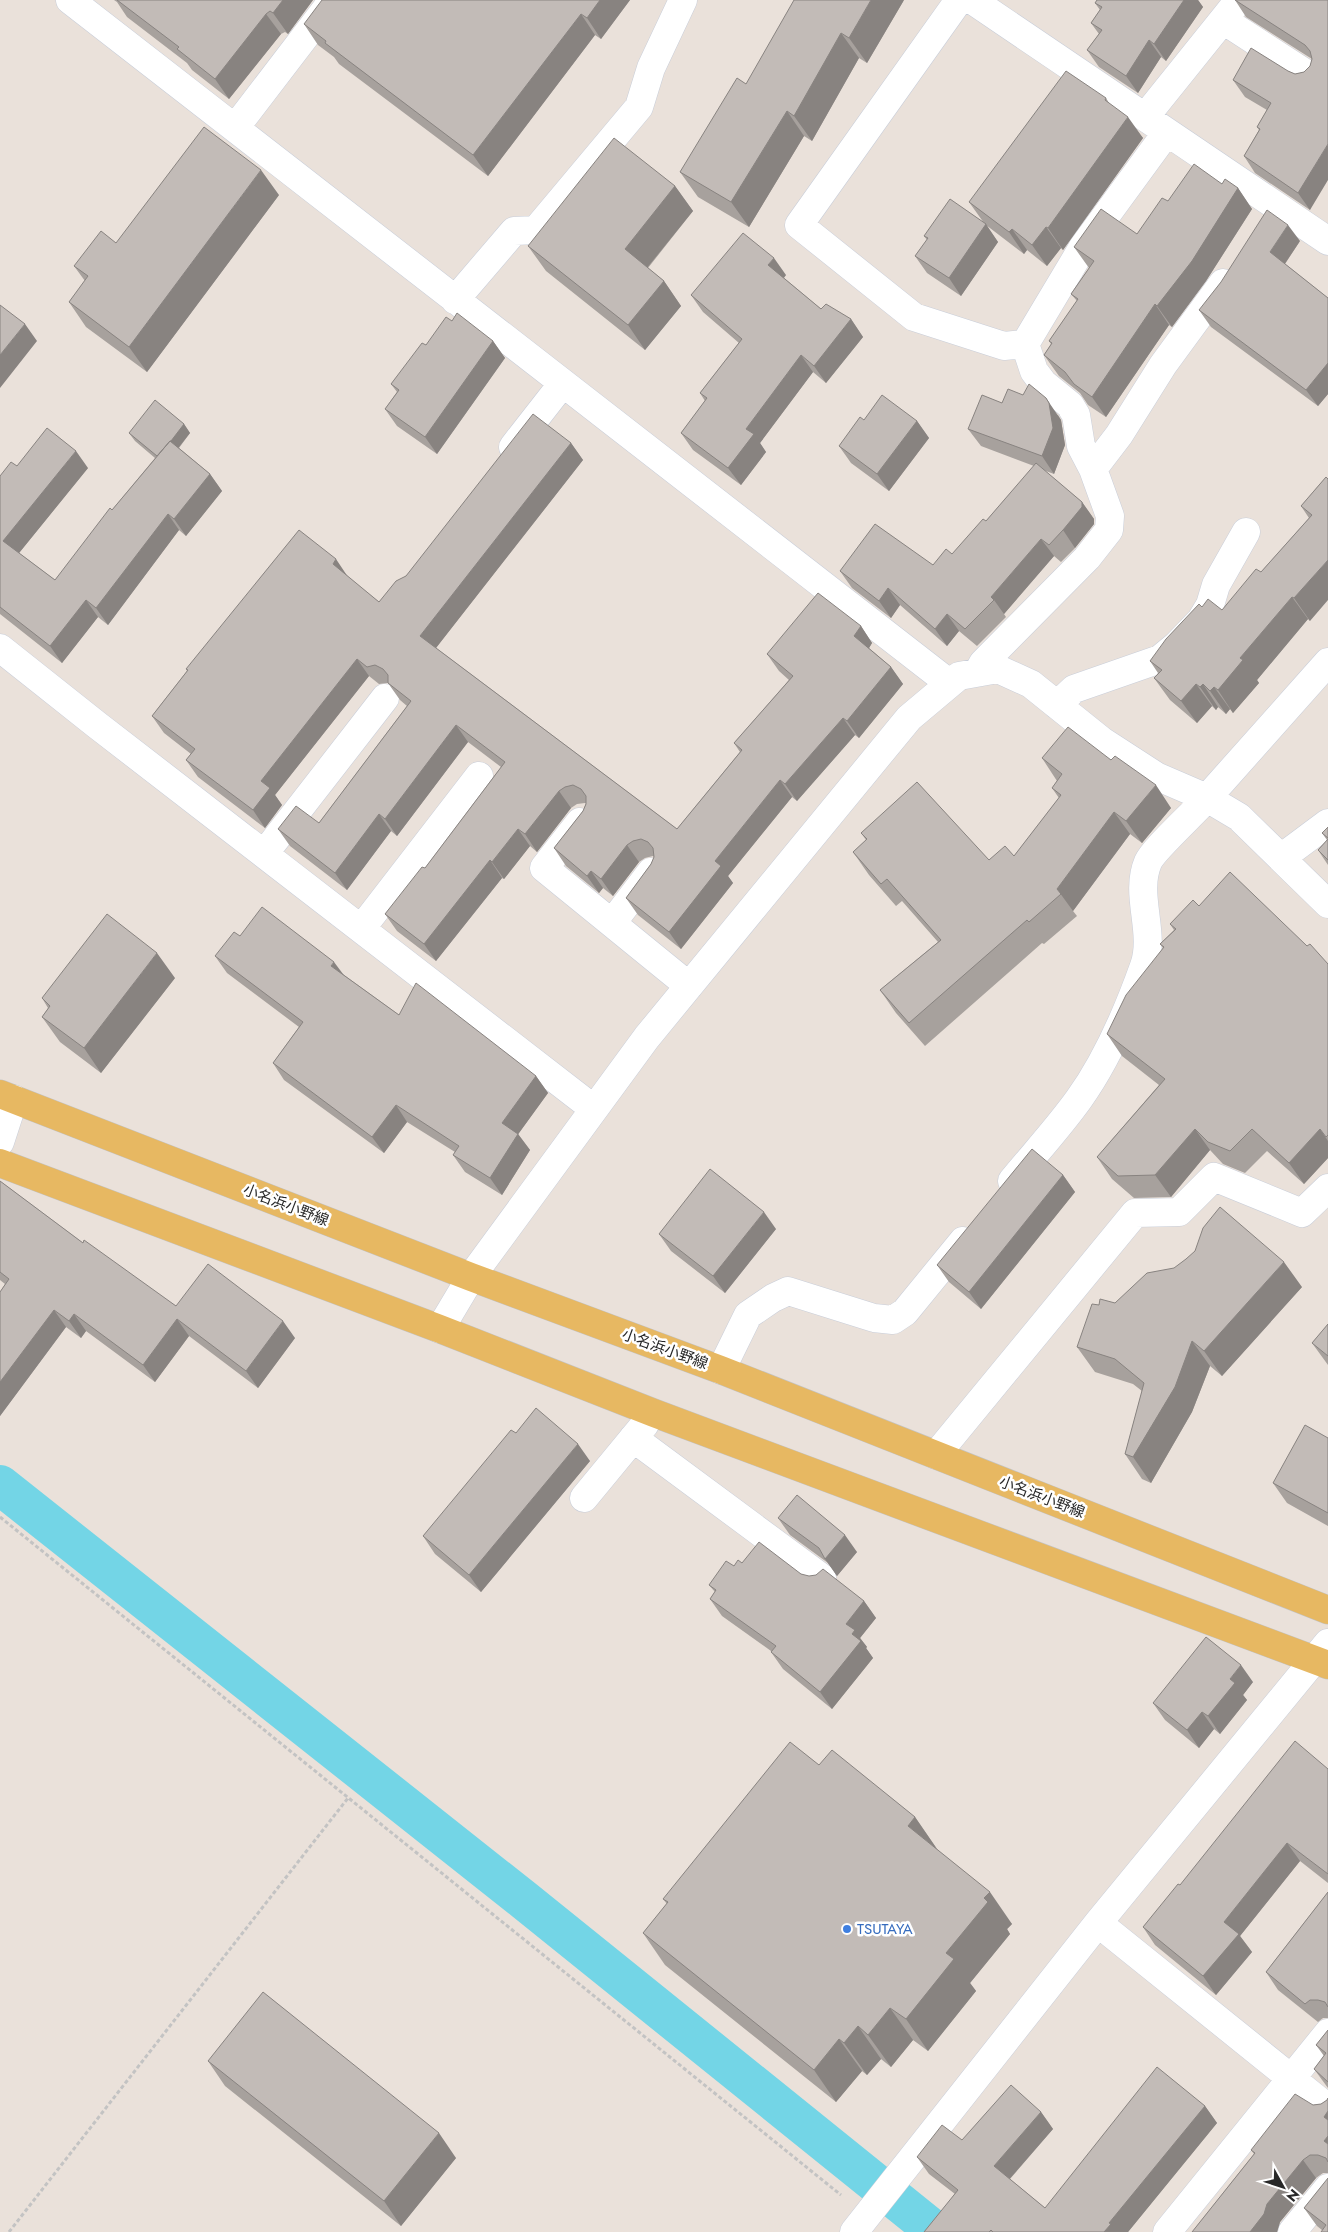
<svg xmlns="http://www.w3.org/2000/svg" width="1328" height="2232" font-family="Jost,'Noto Sans JP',sans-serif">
<rect width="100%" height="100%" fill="#eae1da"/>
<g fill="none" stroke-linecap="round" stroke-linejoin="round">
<!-- canal -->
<path stroke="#73d5e6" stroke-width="40" d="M0,1485L524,1900L936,2232"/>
<!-- street casing -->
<g stroke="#c9ced9" stroke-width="29">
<path id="street" d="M70,0L949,683
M959,0L799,225L914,317L1004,346L1025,344L1083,247L1167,132
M972,0L1328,241
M1223,20L1308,75
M1145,117L1239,0
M235,128L333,0
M455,300L514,231L536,230L639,107L651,68L683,0
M513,447L563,383
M1093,469L1119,435L1163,365L1223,283
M0,648L97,725L594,1109
M978,672L983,663L1087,558L1109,530L1110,516L1093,469L1081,446L1076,415L1070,405L1043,383L1034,371L1025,344
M1057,705L1074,689L1160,659L1177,645L1201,620L1210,605L1216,585L1246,532
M580,822L544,868L689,986
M264,854L385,698
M1281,858L1328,823
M612,923L651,872
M361,929L479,776
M0,1142L14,1099
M1012,1181C1035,1153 1059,1127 1079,1099C1107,1060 1128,1011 1144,966C1156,932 1134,895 1148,862C1153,850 1196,811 1207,798L1239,817L1328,904
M440,1329L471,1277L647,1037L909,718L959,676L998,669L1031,684L1102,741L1156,776L1207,798L1328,662
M721,1370L748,1315L773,1298L788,1291L874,1318L893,1320L905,1312L963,1241
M633,1438L822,1578
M936,1455L1135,1213L1179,1212L1214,1177L1302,1213L1328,1188
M584,1498L645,1424
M1098,1923L1328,2108
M854,2232L1098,1923L1328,1643
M1167,2232L1328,2033
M1292,2232L1328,2188"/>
</g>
<!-- primary casing -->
<g stroke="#c3c3c3" stroke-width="29">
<path id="primary" d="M0,1094L471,1277L721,1370L1328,1610
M0,1163L440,1329L654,1413L1328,1665"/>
</g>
<!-- path -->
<path stroke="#c3c3c3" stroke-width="3" stroke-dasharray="4 2.5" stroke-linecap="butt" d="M0,1517L841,2195
M9,2232L348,1798"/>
<!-- street -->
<use href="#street" stroke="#fff" stroke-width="28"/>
<!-- primary -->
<use href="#primary" stroke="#e7b862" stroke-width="28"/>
</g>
<!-- wall -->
<path fill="#a7a19d" d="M114,0H313L288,34L285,32L281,34L229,99L192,70L187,63L127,17L117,2Z
M630,0L601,39L595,35L488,176L339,64L334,57L318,45L304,24Z
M904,0L867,63L859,58L812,141L804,136L749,227L698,197L680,172L746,84Z
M1097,0H1198L1203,7L1166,61L1161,57L1138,93L1099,67L1087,50L1099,34L1091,23L1100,10L1095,3Z
M1235,0H1328L1310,210L1255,173L1244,156L1259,130L1257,127L1267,110L1245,97L1233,80L1288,71L1295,74L1304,72L1310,66L1312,59L1246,17Z
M1106,98L1109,103L1143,138L1063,250L1061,248L1047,266L1027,250L1024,254L986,225L998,242L961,296L927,273L915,256L927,240L924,236L984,223L969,202Z
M1222,184L1238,188L1252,209L1206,281L1172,327L1169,325L1106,417L1088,405L1080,393L1059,376L1044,355L1051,344L1049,341L1077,301L1071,294L1089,268L1074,247L1137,234L1168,201Z
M675,186L693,211L648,268L664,281L681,306L645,350L546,271L528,246Z
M279,195L147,372L86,327L69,302L85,281L74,266L116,243Z
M1300,241L1285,264L1328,298V394L1318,406L1211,327L1199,310Z
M786,275L784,278L821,309L851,319L863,337L826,383L813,372L760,443L766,452L741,485L693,450L681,433L705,401L700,393L739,343L703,312L691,295Z
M452,321L493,341L505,358L437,454L397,426L385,409L397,392L391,384L426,345Z
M1002,403L1058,415L1061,420L1065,445L1054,474L1043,470L1082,502L1094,519V524L1075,548L1061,562L1054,556L1004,614L1006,617L977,646L959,631L947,646L900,605L891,618L852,588L840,571L933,565L952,554L986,521L1034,466L981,446L968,429Z
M864,420L917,421L929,438L889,491L851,463L839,446Z
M184,424L190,433L179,448L210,474L222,491L186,536L179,530L108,625L98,617L62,663L0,614V476L17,466L88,468L19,553L55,580L112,510L155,458L135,441L129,433Z
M571,443L583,460L436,648L677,829L740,752L734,743L789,680L779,671L767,654L861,626L872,643L869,648L891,667L903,684L859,738L855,735L797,801L792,797L728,876L733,883L681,949L638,915L626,898L651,864L654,857L653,856L645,858L639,862L613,896L603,888L599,893L566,866L554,848L583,811L586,803H585L577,804L571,808L537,852L530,846L504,879L502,878L436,961L397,931L385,914L425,868L501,767L468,742L397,836L391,831L347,890L290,846L278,829L319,823L407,706L400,700L388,683H387L379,684L369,676L275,795L282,805L265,828L198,777L186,760L191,754L164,733L152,716L187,671L186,669L348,577L379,602L406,576Z
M1326,477L1310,621L1308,619L1257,680L1259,683L1233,713L1230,709L1226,714L1218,707L1216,710L1212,706L1197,723L1170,700L1154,678L1158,673L1150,661L1202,607L1222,610L1261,572L1309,518L1301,506Z
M1042,758L1171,808L1142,843L1130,834L1073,911L1077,916L1044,944L1042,943L925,1046L896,1013L880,990L938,942L902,901L896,906L869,875L853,852L866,840L861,833L989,860L1014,856L1059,798L1052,788L1057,781Z
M1328,827V865L1318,850L1327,840L1322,833Z
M1199,906L1307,946L1328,964V1158L1304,1184L1267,1151L1245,1173L1223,1164L1210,1150L1171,1197L1134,1198L1112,1179L1097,1157L1159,1085L1122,1056L1107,1034L1163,948L1160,944L1174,930L1170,924Z
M240,936L344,975L399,1015L536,1076L548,1093L518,1134L530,1150L502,1195L465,1172L453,1155L455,1152L407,1122L384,1153L284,1080L273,1063L299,1027L227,973L215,956Z
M175,978L101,1073L60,1042L42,1017L48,1008L42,998Z
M1063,1175L1075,1192L981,1309L949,1282L937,1265Z
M0,1181L83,1243L176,1306L295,1338L258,1388L189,1336L155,1382L86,1331L81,1338L66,1327L0,1416V1292L5,1284L0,1280Z
M776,1229L725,1293L671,1251L659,1234Z
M1302,1287L1222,1376L1210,1366L1192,1412L1151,1483L1142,1479L1125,1454L1142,1391L1133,1384L1095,1372L1077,1347L1099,1305Z
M1328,1324V1365L1312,1343Z
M516,1433L590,1461L481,1592L435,1554L423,1536Z
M1328,1438V1526L1287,1503L1273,1483Z
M778,1518L857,1552L837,1576L828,1563L790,1535Z
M742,1563L801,1574L864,1601L876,1618L860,1638L867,1647L866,1648L873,1658L832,1709L783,1669L771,1652V1651L722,1616L710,1599L715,1592L709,1585L734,1566Z
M1253,1682L1243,1695L1247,1700L1220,1734L1214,1729L1199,1748L1165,1720L1153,1703Z
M819,1765L915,1817L937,1849L1012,1924L1007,1929L1010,1934L970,1983L976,1991L928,2051L913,2040L891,2067L881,2059L867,2075L862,2071L836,2102L665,1965L643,1933L667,1904L663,1899Z
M1328,1769V1883L1300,1861L1240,1936L1252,1952L1216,1995L1155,1945L1143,1927L1180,1885Z
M1328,1892V2018H1323L1318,2022L1278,1990L1266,1972Z
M1328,2030V2088L1314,2069L1324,2056L1316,2045Z
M208,2061L456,2158L401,2226L225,2086Z
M1328,2098V2173H1323L1316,2178L1280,2222L1277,2232H1192L1254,2154L1251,2150L1313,2105L1321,2104L1327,2100Z
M1205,2106L1217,2123L1128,2232H924L955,2194L929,2174L917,2157L1041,2112L1053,2129L1010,2179L1045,2208Z
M1327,2180L1328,2232L1322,2230L1317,2226L1304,2208Z"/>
<!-- shaded-wall -->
<path fill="#888380" d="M283,0H313L288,34L273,13Z
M600,0H630L601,39L587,18Z
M871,0H904L867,63L849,38Z
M1184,0H1198L1203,7L1166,61L1154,44Z
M266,14L281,34L229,99L215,79Z
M581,14L595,35L488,176L473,155Z
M841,33L859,58L812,141L794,116Z
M1149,40L1161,57L1138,93L1126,76Z
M787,111L804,136L749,227L731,202Z
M1128,117L1143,138L1063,250L1048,228Z
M1328,144V180L1310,210L1298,193Z
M261,170L279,195L147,372L129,347Z
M675,186L693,211L642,274L625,249Z
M1238,188L1252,209L1206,281L1172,327L1157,306Z
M986,224L998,242L961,296L949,278Z
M1288,225L1300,241L1282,268L1270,252Z
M1046,227L1061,248L1047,266L1032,245Z
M1012,229L1027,250L1024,254L1009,232Z
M774,258L786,275L780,282L768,265Z
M664,281L681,306L645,350L628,325Z
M1155,304L1169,325L1106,417L1092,397Z
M851,319L863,337L826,383L814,366Z
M25,324L37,341L0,388V355Z
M493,341L505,358L437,454L425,437Z
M801,355L813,372L760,443L766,452L741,485L728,468L746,429Z
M1328,363V394L1318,406L1306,390Z
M1046,398L1061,420L1065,445L1054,474L1042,456Z
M917,421L929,438L889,491L877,474Z
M184,424L190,433L164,466L158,457Z
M571,443L583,460L432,653L420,636Z
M76,451L88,468L15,558L3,541Z
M210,474L222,491L186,536L174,519Z
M1082,502L1094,519V524L1075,548L1063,530Z
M168,514L179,530L108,625L96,608Z
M1041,539L1054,556L1004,614L994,600L991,597Z
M336,559L348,577L344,582L333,564Z
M1328,560V600L1310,621L1294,598Z
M888,588L900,605L891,618L879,601Z
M1292,597L1308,619L1257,680L1259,683L1233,713L1218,690L1240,658Z
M86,600L98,617L62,663L50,646Z
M947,614L959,631L947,646L935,629Z
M861,626L872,643L866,653L854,636Z
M357,659L369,676L275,795L282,805L265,828L253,810L261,781Z
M891,667L903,684L859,738L847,721Z
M1196,684L1212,706L1197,723L1181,701Z
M1203,684L1218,707L1216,710L1200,687Z
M1214,687L1230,709L1226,714L1210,691Z
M843,718L855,735L797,801L785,784Z
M456,725L468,742L397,836L385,819Z
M780,780L792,797L728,876L733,883L681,949L669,932L715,861Z
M1156,785L1171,808L1142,843L1126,821Z
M559,791L571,808L537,852L525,834Z
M1114,812L1130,834L1073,911L1057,889Z
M379,814L391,831L347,890L335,873Z
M518,829L530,846L504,879L492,862Z
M627,845L639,862L613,896L601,879Z
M490,860L502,878L436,961L424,944Z
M591,871L603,888L599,893L587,876Z
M157,953L175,978L101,1073L84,1048Z
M334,962L346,978L331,966Z
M536,1076L548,1093L514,1140L502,1123Z
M396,1105L407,1122L384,1153L372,1137Z
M1195,1129L1210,1150L1171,1197L1155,1175Z
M1320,1129L1328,1141V1158L1304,1184L1289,1163Z
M518,1134L530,1150L502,1195L490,1178Z
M1063,1175L1075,1192L981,1309L969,1292Z
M764,1212L776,1229L725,1293L713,1276Z
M1284,1262L1302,1287L1222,1376L1204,1351Z
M54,1310L66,1327L0,1416V1382Z
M74,1314L86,1331L81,1338L69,1321Z
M177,1319L189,1336L155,1382L143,1365Z
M283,1321L295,1338L258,1388L246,1371Z
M1192,1341L1210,1366L1192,1412L1151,1483L1133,1457Z
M578,1444L590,1461L481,1592L469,1575Z
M845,1535L857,1552L837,1576L825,1559Z
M864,1601L876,1618L860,1638L867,1647L866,1648L873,1658L832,1709L820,1692L852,1634L846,1624Z
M1241,1665L1253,1682L1243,1695L1247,1700L1220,1734L1208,1716L1230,1679Z
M1202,1712L1214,1729L1199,1748L1187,1730Z
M915,1817L937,1849L908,1826Z
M1287,1843L1300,1861L1240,1936L1252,1952L1216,1995L1203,1976L1224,1922Z
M990,1892L1012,1924L1007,1929L1010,1934L970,1983L976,1991L928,2051L906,2019L946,1953L984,1898Z
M890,2008L913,2040L891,2067L868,2035Z
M858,2026L881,2059L867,2075L844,2043Z
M839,2039L862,2071L836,2102L814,2070Z
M1205,2106L1217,2123L1128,2232H1104L1109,2223Z
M1328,2111V2123L1324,2117Z
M1041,2112L1053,2129L1006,2183L994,2166Z
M439,2133L456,2158L401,2226L384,2201Z
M1328,2136V2146L1324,2141Z
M1303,2160L1316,2178L1280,2222L1277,2232H1250L1267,2204Z"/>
<!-- building -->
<path fill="#c2bbb7" stroke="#888380" d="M117,0H283L273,13L270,11L266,14L215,79L177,49L179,47Z
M322,0H600L587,18L581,14L473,155L325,43L326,41L304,24Z
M794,0H871L849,38L841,33L794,116L787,111L731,202L680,172L737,78L746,84Z
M1097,0H1184L1154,44L1149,40L1126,76L1087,50L1102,30L1091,23L1102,7L1095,3Z
M1235,0H1328V144L1298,193L1244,156L1260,129L1257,127L1271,103L1233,80L1251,48L1288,71L1295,74L1304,72L1310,66L1312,59L1310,51L1305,45Z
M1066,71L1106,98L1105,100L1128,117L1048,228L1046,227L1032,245L1012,229L1009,232L969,202Z
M204,127L261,170L129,347L69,302L88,276L74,266L101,231L116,243Z
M614,138L675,186L625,249L664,281L628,325L528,246Z
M1194,164L1222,184L1225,179L1238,188L1192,261L1157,306L1155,304L1092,397L1074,384L1065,372L1044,355L1052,343L1049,341L1078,299L1071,294L1094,261L1074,247L1101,209L1137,234L1162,198L1168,201Z
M950,199L986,224L949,278L915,256L928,238L924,236Z
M1267,210L1288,225L1270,252L1328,298V363L1306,390L1199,310L1221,282Z
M743,233L774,258L768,265L821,309L826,304L851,319L814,366L801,355L746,429L754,434L728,468L681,433L707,398L700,393L742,339L691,295Z
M0,305L25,324L0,355Z
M457,313L493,341L425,437L385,409L399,390L391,384L422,343L426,345L446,317L452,321Z
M1029,384L1046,398L1049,403L1053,428L1042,456L968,429L982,395L1002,403L1008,389L1023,395Z
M882,395L917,421L877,474L839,446L860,417L864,420Z
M155,400L184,424L171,441H170L157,456L129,433Z
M533,414L571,443L420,636L677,829L742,750L734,743L793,676L767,654L818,593L861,626L854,636L891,667L847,721L843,718L785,784L780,780L715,861L721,866L669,932L626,898L651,864L654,857L653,848L648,842L641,839L633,841L627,845L601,879L591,871L587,876L554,848L583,811L586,804V796L581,789L573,785L565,787L559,791L525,834L518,829L492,862L490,860L424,944L385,914L422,867L425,868L505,762L456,725L385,819L379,814L335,873L278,829L296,806L319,823L411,701L388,683V675L383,669L375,665L367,667L357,659L261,781L270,788L253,810L186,760L195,749L152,716L188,670L186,669L299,530L336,559L333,564L379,602L396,581L406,576Z
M47,428L76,451L3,541L55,580L110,508L112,510L170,441L210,474L174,519L168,514L96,608L86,600L50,646L0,607V476L11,462L17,466Z
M1036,463L1082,502V507L1063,530L1049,545L1041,539L991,597L994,600L965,629L947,614L935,629L888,588L879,601L840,571L875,524L933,565L946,549L952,554L983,519L986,521Z
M1326,477L1328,479V560L1294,598L1292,597L1240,658L1243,660L1218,690L1214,687L1210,691L1203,684L1200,687L1196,684L1181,701L1154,678L1162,670L1150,661L1166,639L1199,604L1202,607L1208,599L1222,610L1256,569L1261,572L1312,515L1301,506Z
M1068,727L1111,760L1115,756L1156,785L1126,821L1114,812L1057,889L1061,894L1029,922L1027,920L909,1023L880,990L941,940L887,879L881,884L853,852L867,839L861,833L917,782L989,860L1005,846L1014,856L1061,795L1052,788L1062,774L1042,758Z
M1328,827V838L1322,833Z
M1328,839V860L1318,850Z
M1230,872L1307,946L1310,944L1328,964V1135L1326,1137L1320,1129L1289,1163L1252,1129L1230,1151L1208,1142L1195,1129L1155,1175L1118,1176L1097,1157L1165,1079L1107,1034L1126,995L1164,947L1160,944L1176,929L1170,924L1193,900L1199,906Z
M262,907L334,962L331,966L399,1015L416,983L536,1076L502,1123L518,1134L490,1178L453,1155L459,1146L396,1105L372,1137L273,1063L303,1022L215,956L234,932L240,936Z
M107,914L157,953L84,1048L42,1017L50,1006L42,998Z
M1032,1149L1063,1175L969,1292L937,1265Z
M710,1169L764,1212L713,1276L659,1234Z
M0,1181L83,1243L84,1240L176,1306L208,1264L283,1321L246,1371L177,1319L143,1365L74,1314L69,1321L54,1310L0,1382V1292L9,1279L0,1272Z
M1220,1207L1284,1262L1204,1351L1192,1341L1175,1387L1133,1457L1125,1454L1144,1383L1115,1359L1077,1347L1092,1304L1099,1305L1100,1299L1115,1303L1147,1273L1174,1268L1186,1259L1195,1251L1203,1228Z
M1328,1324V1356L1312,1343Z
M536,1408L578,1444L469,1575L423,1536L511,1430L516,1433Z
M1305,1425L1328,1438V1513L1273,1483Z
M797,1495L845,1535L825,1559L819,1548L778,1518Z
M759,1542L801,1574L809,1576L816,1575L823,1569L864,1601L846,1624L855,1630L852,1634L861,1641L820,1692L771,1652L776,1646L710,1599L716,1590L709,1585L726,1561L734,1566L738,1560L742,1563Z
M1206,1637L1241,1665L1230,1679L1235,1683L1208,1716L1202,1712L1187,1730L1153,1703Z
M1295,1741L1328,1769V1874L1287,1843L1224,1922L1239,1934L1203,1976L1143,1927L1178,1884L1180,1885Z
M790,1742L819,1765L832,1750L915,1817L908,1826L990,1892L984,1898L988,1902L946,1953L954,1959L906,2019L890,2008L868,2035L858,2026L844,2043L839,2039L814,2070L643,1933L668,1902L663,1899Z
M1328,1892V2007L1325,2002L1318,2000H1310L1305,2004L1266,1972Z
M263,1992L439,2133L384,2201L208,2061Z
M1328,2030V2082L1314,2069L1326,2053L1316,2045Z
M1157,2067L1205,2106L1109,2223L1111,2224L1104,2232H993L991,2230L989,2232H924L958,2190L917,2157L942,2125L962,2140L1011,2085L1041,2112L994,2166L1045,2208Z
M1295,2094L1313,2105L1321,2104L1327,2100L1328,2098V2111L1324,2117L1328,2120V2136L1324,2141L1328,2144V2162L1326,2158L1318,2155H1310L1303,2160L1267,2204L1264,2214L1250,2232H1192L1255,2153L1251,2150Z
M1328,2178V2232H1321L1326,2225L1304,2208Z"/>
<!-- markers -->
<circle fill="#3f7fe0" stroke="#fff" stroke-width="2" cx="847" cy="1929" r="5"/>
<g text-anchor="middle" stroke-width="5" stroke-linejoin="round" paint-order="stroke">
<!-- street labels -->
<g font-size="15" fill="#282828" stroke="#fff">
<text transform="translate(286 1205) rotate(21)" y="5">小名浜小野線</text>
<text transform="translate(665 1349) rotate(20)" y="5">小名浜小野線</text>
<text transform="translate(1042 1497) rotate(21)" y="5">小名浜小野線</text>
</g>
<!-- shop labels -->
<g font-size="15" fill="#366cbe" stroke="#fff" text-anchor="start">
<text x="857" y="1934">TSUTAYA</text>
</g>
</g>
<!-- north arrow -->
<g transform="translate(1283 2187) rotate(130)" stroke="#ffffff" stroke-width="4" paint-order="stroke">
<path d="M0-4L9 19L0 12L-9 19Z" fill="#282828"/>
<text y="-8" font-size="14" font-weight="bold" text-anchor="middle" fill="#282828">N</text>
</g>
</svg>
